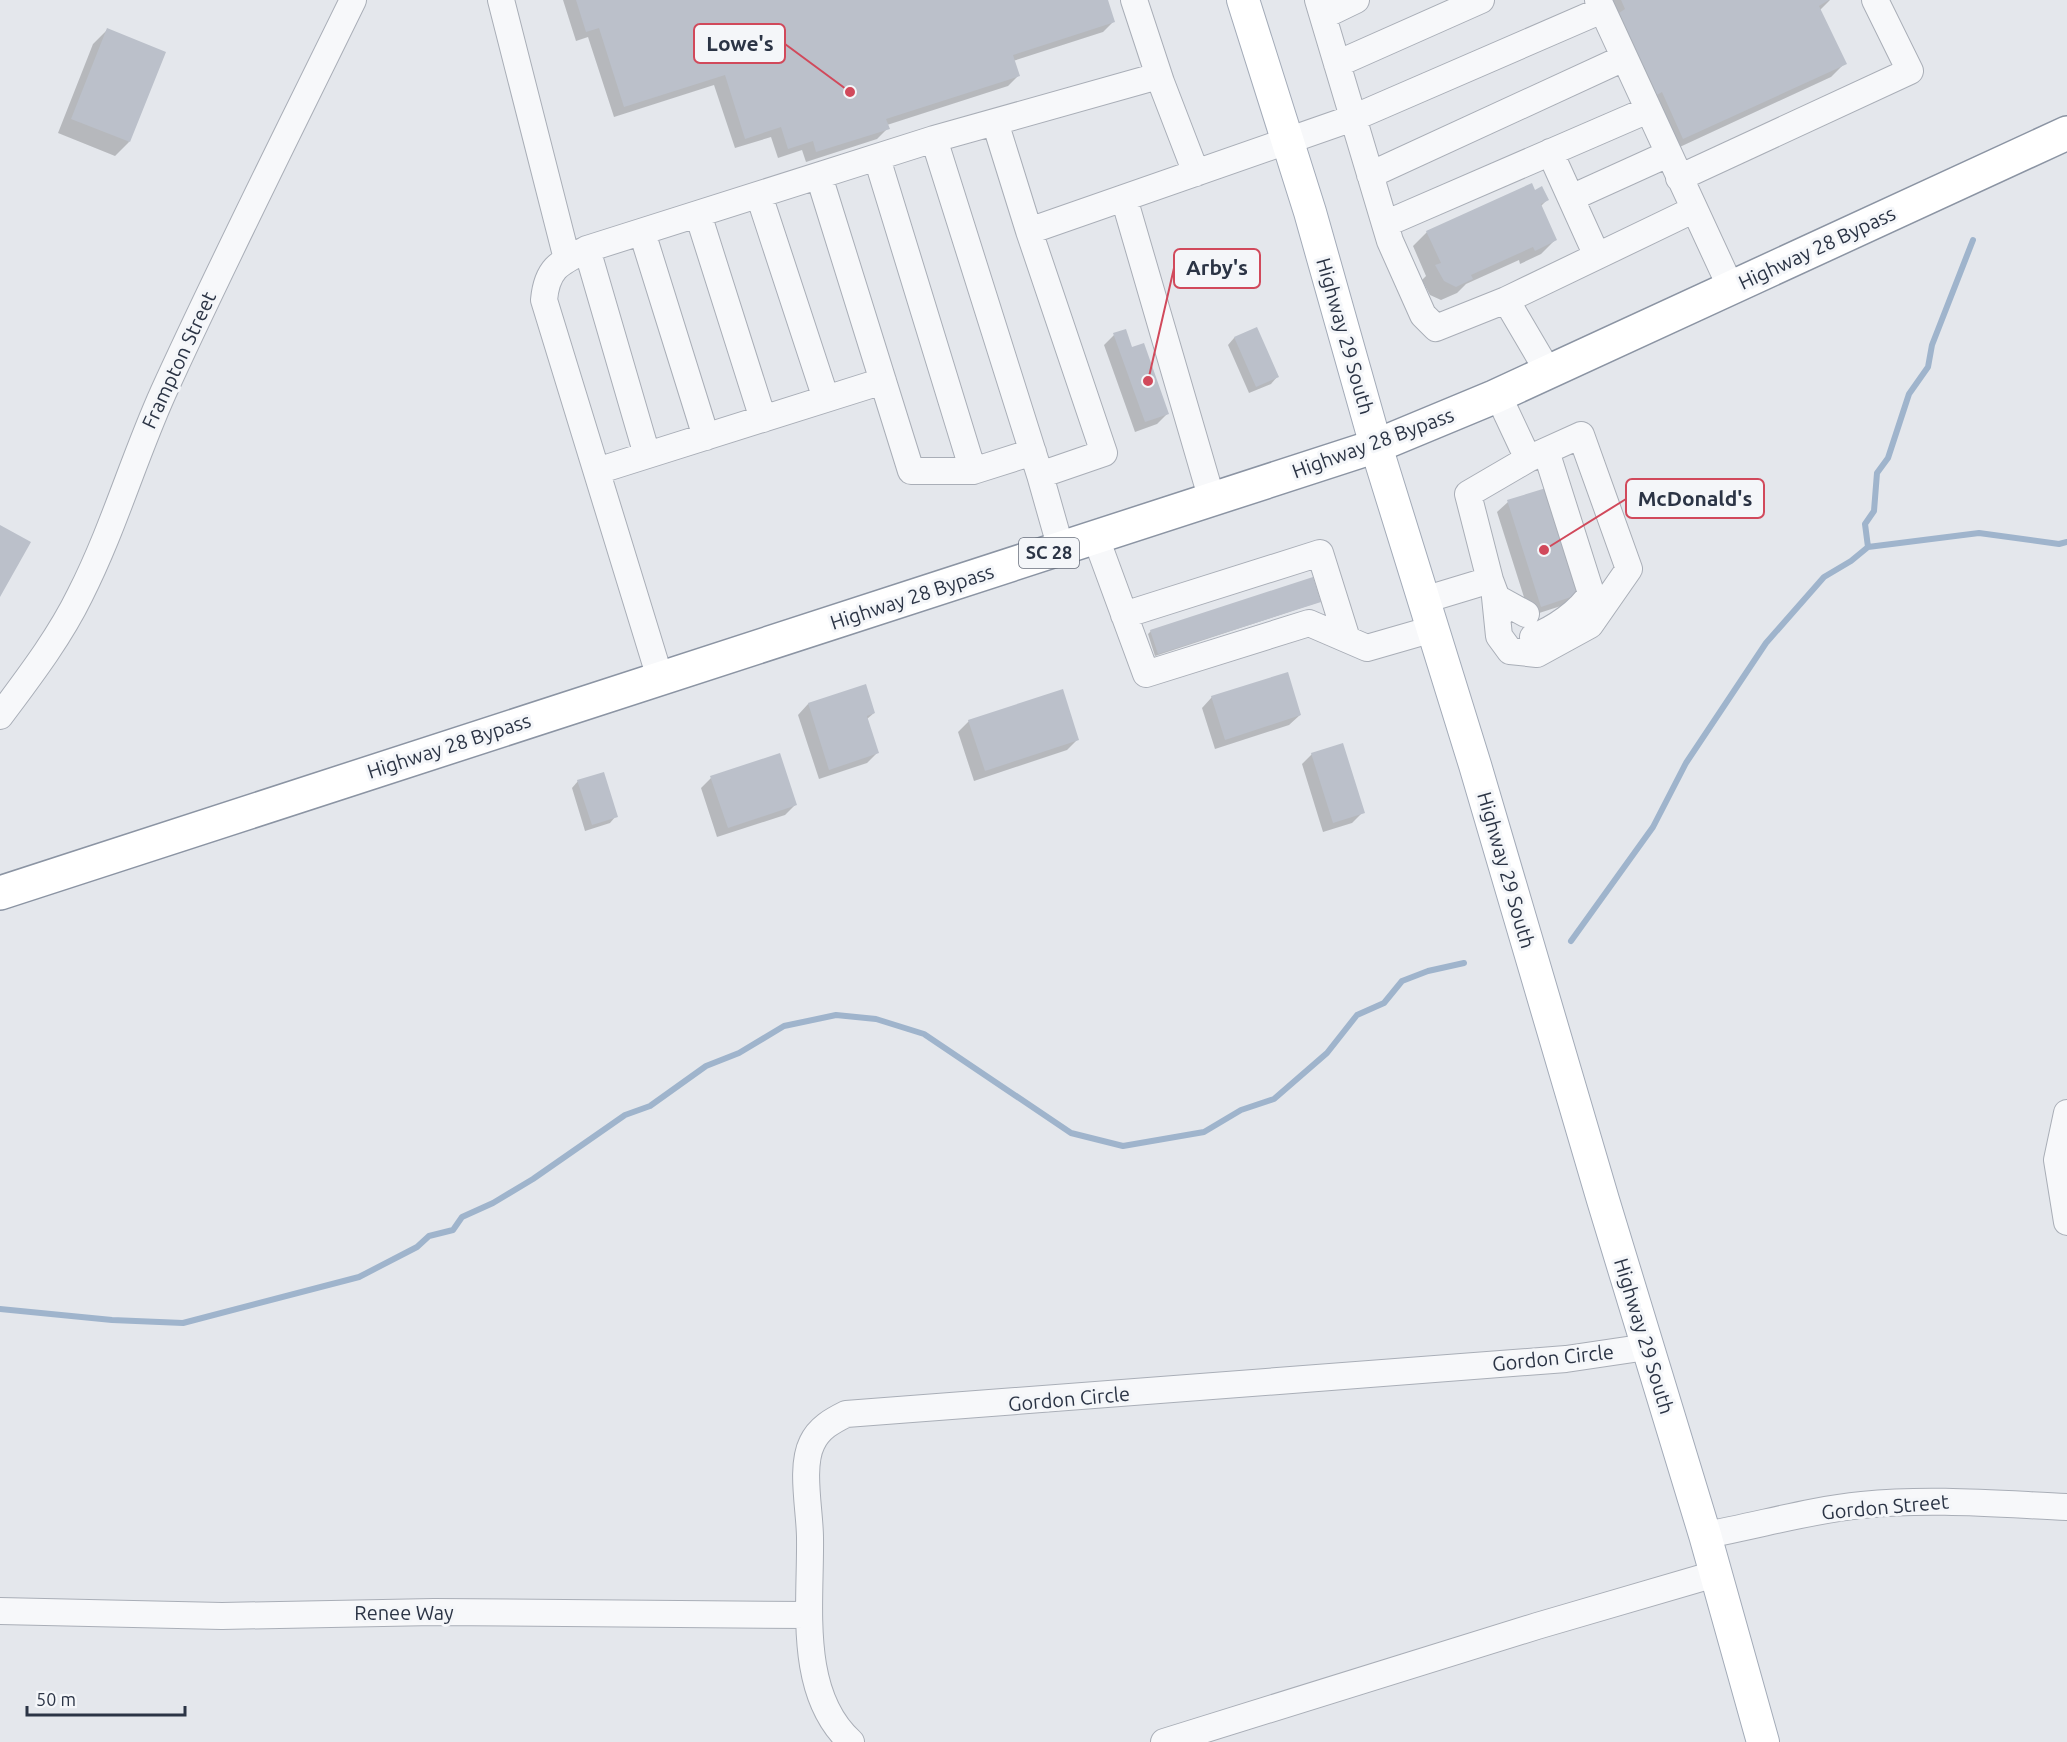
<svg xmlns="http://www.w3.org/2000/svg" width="2067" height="1742" font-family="Ubuntu,sans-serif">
<rect width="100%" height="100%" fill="#e4e7ec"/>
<!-- shadow -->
<path fill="#0003" d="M563,0H1106L1113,22L1103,32L1013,61L1018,76L1008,86L887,125L888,128L877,139L806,162L802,150L778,158L771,137L735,148L714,85L614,117L588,37L576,41Z
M1601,0H1830L1820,10L1845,63L1831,77L1669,152Z
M107,30L129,142L115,156L58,133L93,44Z
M1535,192L1547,200L1541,206L1555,240L1541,254L1520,264L1519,260L1466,284L1457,293L1441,300L1430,295L1422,280L1426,276L1413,246L1427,232Z
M1256,329L1277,377L1271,384L1249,393L1228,345L1234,338Z
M1114,335L1131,349L1168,413L1157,424L1135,432L1104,345Z
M1508,502L1578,594L1567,604L1530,616L1497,512Z
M1319,602L1155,656L1148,634L1151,631Z
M1212,697L1300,715L1289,725L1215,749L1202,708Z
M808,704L874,713L867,719L877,753L867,763L819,779L798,715Z
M969,721L1077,740L1067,750L974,781L958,732Z
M1312,754L1363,812L1352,823L1323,832L1302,764Z
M711,778L796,804L785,815L717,837L701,788Z
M578,781L616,816L610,823L585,831L572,788Z"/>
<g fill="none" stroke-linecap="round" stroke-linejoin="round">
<!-- stream -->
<path stroke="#9fb4cc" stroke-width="6" d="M1868,547L1865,524L1874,511L1877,473L1888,458L1909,394L1928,367L1932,345L1973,240
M1571,941L1653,827L1686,763L1766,643L1824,577L1851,561L1868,547L1979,533L2059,544L2067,542
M0,1309L112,1320L183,1323L359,1277L417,1247L429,1236L453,1230L462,1217L493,1203L533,1179L625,1115L650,1106L706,1066L739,1053L784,1026L836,1015L876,1019L924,1034L1071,1133L1123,1146L1204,1132L1241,1110L1274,1099L1327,1053L1357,1015L1384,1003L1402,981L1428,971L1464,963"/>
</g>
<!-- building -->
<path fill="#bbc0ca" d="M576,0H1108L1115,22L1013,55L1020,76L886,119L890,129L816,152L813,141L788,149L781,127L745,139L725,75L624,107L599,28L586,32Z
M1621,0H1829L1819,6L1847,64L1683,139L1662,92L1657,95L1619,13L1625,9Z
M107,28L166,52L130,142L71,119Z
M1532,183L1535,190L1542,186L1549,200L1541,204L1557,240L1535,251L1533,247L1471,275L1473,279L1456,287L1444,281L1435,265L1441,263L1426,231Z
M1257,327L1279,377L1256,387L1234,337Z
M1126,329L1132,347L1144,343L1169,414L1145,422L1113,333Z
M1546,488L1580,594L1541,607L1507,500Z
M0,525L31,542L0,597Z
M1313,577L1321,602L1158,654L1150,630Z
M1288,672L1301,715L1225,740L1211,696Z
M866,684L875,713L867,716L879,753L829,770L808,703Z
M1063,689L1079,740L985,771L968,720Z
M1343,743L1365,813L1333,823L1311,753Z
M780,753L797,805L728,828L710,776Z
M604,772L618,817L592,825L577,780Z"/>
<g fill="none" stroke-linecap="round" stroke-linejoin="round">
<!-- minor casing -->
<g stroke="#a9aeb7" stroke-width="28">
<path id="minor" d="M501,0L567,259
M1134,0L1161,82
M1318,0L1390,241L1423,315L1436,328L1506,300L1549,373
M1598,0L1731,288
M1323,16L1356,0
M1337,64L1481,0
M995,122L1029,231
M934,139L1151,78L1161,82L1196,173
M1550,152L1597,256
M877,158L973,471
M1370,175L1624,58
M819,176L911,471H973L1033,452
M1679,178L1910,71L1875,0
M759,195L826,399
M1124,198L1212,500
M1571,198L1668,154
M698,214L763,419
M1385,224L1648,110
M642,232L706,437
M587,249L647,455
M1506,300L1693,210
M597,471L883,381
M1040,475L1061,549
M1096,538L1146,674L1309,623L1367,648L1433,629
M1495,597L1499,636L1510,651L1537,654L1590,625L1629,569L1581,435L1528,459L1498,395
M1495,597L1526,614
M1424,600L1490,580
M1502,612L1490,580L1468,494L1528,459
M1124,615L1320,553L1347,639
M1533,637C1553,630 1581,611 1591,593L1546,451
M660,678L544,300C547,268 559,263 587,249L934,139L1040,475L1104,453L1029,231L1353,118L1602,10
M0,716C29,677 59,638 80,595C113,530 133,460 163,393C223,261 289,131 353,0
M2067,1113L2057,1160L2067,1222
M1705,1535C1757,1526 1809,1510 1862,1505C1931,1498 1998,1504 2067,1507
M0,1611L222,1616L434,1612L807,1615
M851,1742C797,1693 811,1604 810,1538C810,1511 800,1467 812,1443C819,1428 832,1421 846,1414L1566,1359L1647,1347
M1164,1742L1537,1626L1715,1574"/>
</g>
<!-- major casing -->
<g stroke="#a3abb8" stroke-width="34">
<path id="major" d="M1243,0L1310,212L1376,446L1475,765L1603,1200L1705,1535L1763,1742"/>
</g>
<!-- highway casing -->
<g stroke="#8b94a3" stroke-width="36">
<path id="highway" d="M0,893L1376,446L1494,397L2067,133"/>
</g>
<!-- minor -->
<use href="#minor" stroke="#f7f8fa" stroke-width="26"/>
<!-- major -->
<use href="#major" stroke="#fff" stroke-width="32"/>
<!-- highway -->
<use href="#highway" stroke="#fff" stroke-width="33"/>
</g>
<g text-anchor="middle" stroke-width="6" stroke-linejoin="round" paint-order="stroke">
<!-- shield labels -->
<rect fill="#f4f6f9" stroke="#676e7b" stroke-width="1.5" x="1019" y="538" width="60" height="30" rx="4.5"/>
<g font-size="18" font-weight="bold" fill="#2b3445">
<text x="1049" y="559">SC 28</text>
</g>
<!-- street labels -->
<g font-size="20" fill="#2b3445" stroke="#f4f6f9">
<text transform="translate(1817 248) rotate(-25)" y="7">Highway 28 Bypass</text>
<text transform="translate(1345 336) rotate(74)" y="7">Highway 29 South</text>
<text transform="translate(179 360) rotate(-65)" y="7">Frampton Street</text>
<text transform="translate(1373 443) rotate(-20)" y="7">Highway 28 Bypass</text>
<text transform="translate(912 597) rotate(-18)" y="7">Highway 28 Bypass</text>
<text transform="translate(449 746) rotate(-18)" y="7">Highway 28 Bypass</text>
<text transform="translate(1506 870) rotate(74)" y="7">Highway 29 South</text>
<text transform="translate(1644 1336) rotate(73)" y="7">Highway 29 South</text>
<text transform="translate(1553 1358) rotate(-6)" y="7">Gordon Circle</text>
<text transform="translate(1069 1399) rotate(-5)" y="7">Gordon Circle</text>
<text transform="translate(1885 1507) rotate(-5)" y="7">Gordon Street</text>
<text x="404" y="1620">Renee Way</text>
</g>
</g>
<!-- callouts -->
<path fill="none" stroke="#d1495b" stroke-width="2" d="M850 92L785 44M1148 381L1174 268M1544 550L1626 499"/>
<g fill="#d1495b" stroke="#f4f6f9" stroke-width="2">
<circle cx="850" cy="92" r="6"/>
<circle cx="1148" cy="381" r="6"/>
<circle cx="1544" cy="550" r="6"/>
</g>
<g fill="#f4f6f9" stroke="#d1495b" stroke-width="2">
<rect x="694" y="24" width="91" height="39" rx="6"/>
<rect x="1174" y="249" width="86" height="39" rx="6"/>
<rect x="1626" y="479" width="138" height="39" rx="6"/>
</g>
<g font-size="21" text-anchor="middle" font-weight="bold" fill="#2b3445">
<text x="740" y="51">Lowe's</text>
<text x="1217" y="275">Arby's</text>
<text x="1695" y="506">McDonald's</text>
</g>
<!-- scale -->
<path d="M27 1706v9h158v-9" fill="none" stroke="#2b3445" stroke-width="3"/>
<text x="36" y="1706" font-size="18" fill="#2b3445" stroke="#f4f6f9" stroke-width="4.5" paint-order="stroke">50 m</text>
</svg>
